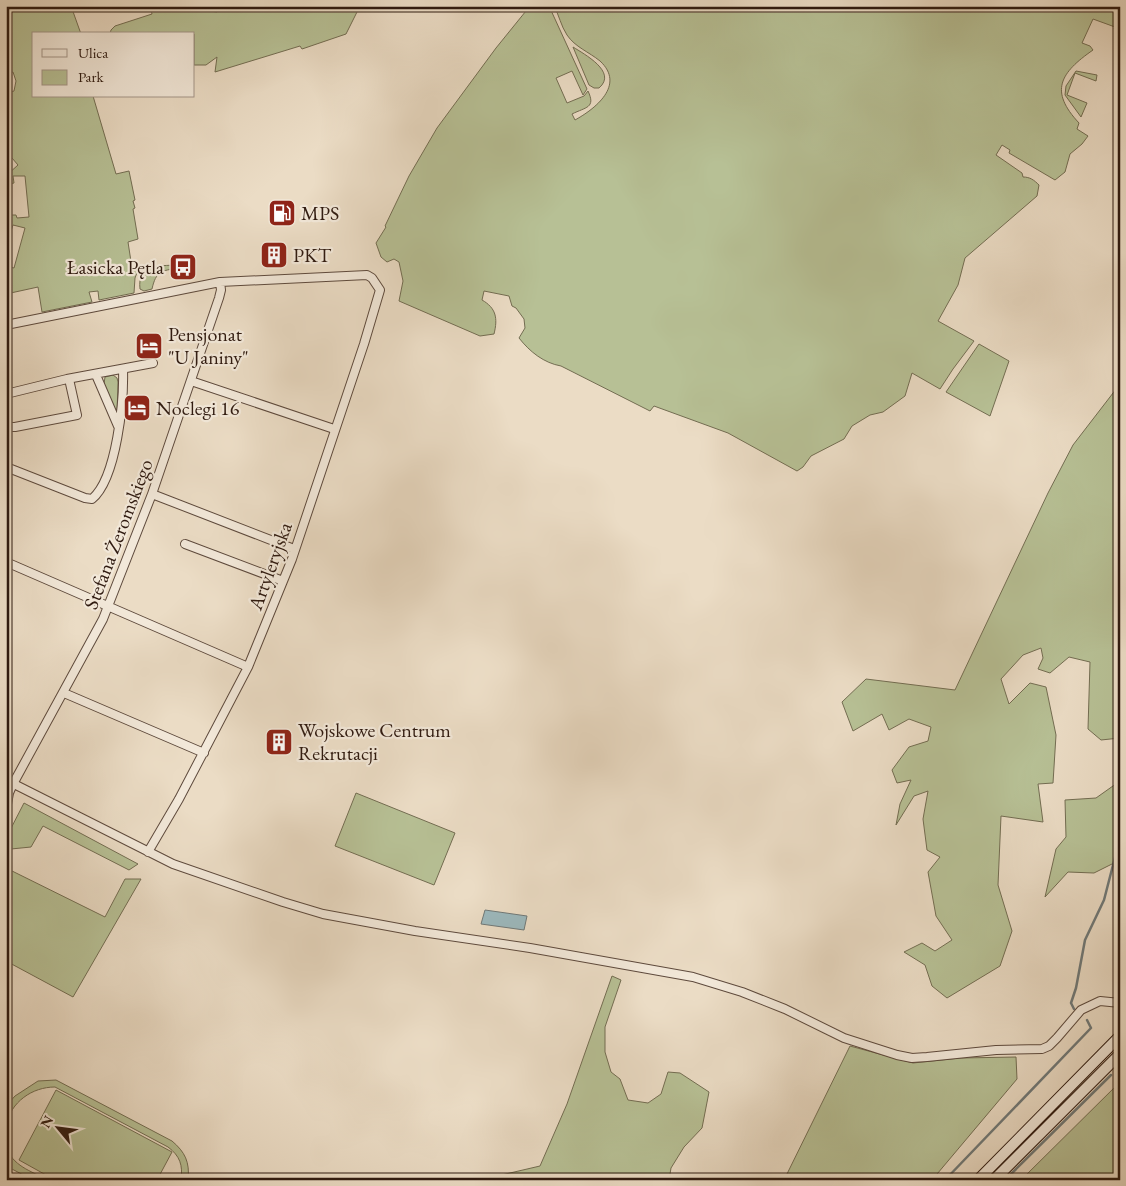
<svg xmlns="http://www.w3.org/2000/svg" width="1126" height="1186" font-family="'EB Garamond',serif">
<rect width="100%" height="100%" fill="#ebdcc5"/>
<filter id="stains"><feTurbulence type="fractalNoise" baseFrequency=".004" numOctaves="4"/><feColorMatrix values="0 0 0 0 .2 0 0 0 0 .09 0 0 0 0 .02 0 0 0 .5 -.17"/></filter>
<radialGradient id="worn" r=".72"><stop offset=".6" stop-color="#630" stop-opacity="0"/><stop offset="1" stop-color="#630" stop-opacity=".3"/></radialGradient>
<!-- green -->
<path fill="#b7c095" stroke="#736d52" d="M7,6H71L81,34H34V96H93L116,174L129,171L135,200L133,201L135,208L133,209L138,239L128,242L132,268L137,269L138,270L135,278L134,293L99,300L98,291L89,292L92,302L42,312L38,287L6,294V266L14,268L25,228L13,225L11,231L7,230V215H16L17,218L29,217L25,176H13L14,183L6,185V172L8,174L18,165L6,151V113L11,111L6,100V94L14,91L16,81L13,72L6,74Z
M150,6H174L217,12L218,6H360L346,34L302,49L300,46L215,72L217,57L206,65H194V34H110L111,30L115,26L152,14Z
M530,6H549L587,89L583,95L572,71L556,78L567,103L584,96L588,91C596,108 586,107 572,114L575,120C595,109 626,85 600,61C589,52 575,47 567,35C561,26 559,15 554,6H1120V31L1114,29L1115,27L1093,19L1082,43L1090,46L1093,50C1060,73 1049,91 1079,123L1077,129L1088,136L1082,144L1070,154L1065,172L1055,180L1009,153L1010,150L1002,145L996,155L1022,173L1023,177C1030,177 1034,180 1039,185L1037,196L965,258L958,285L938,321L974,341L953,369L940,389L912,373L905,396L883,412L870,415L852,426L844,439L811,456L803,467L797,471L728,433L654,406L650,411L561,366C544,363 530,352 519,338L525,328L524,319L516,308L512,306L509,296L484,291L482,300C496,308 498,318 494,334L480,336L399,301L403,281L399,262L394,259L387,262L381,257L376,243L386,227L385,226L409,176L437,128L496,48Z
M573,47C584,54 618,72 599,88H594L589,85Z
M1076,71L1097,75L1096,81L1075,73L1067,95L1087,103L1081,117L1065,95L1066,86Z
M177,265L178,268C161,271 156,271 152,289L144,291L140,289C137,264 159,266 177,265Z
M979,344L1009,361L990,416L946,392Z
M113,375L117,378L118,382L117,414L104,384L105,377Z
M1120,384V738L1101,740L1088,729L1090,662L1069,657L1050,673L1038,669L1043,658L1041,648L1023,655L1001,679L1009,704L1030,683L1046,687L1056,735L1053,783L1038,784L1043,822L1001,816L998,885L1012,931L1000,966L947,998L932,986L925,965L904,952L922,943L935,951L952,940L936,916L928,872L940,857L927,850L923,819L928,791L914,796L896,825L900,804L911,780L897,783L892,770L909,747L928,741L931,727L909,719L889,730L882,714L853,731L842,702L866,679L955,690L1048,493L1073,445Z
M1120,781V860L1094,873L1068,872L1045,897L1056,849L1066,837L1065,800L1096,798Z
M356,793L455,833L434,885L335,846Z
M24,803L138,864L129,870L43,826L31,847L11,849L6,851V838Z
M6,868L105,917L125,879H141L73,997L6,961Z
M612,976L621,980L605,1027V1052L611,1072L620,1079L628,1100L648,1103L661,1094L668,1072L680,1073L709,1092L702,1128L684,1147L671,1168L669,1180H480L540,1166L567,1104Z
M850,1046L913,1063L960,1058L1016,1057L1017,1079L932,1180H784Z
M56,1080L172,1141C185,1152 190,1162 188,1180H181C183,1165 180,1156 168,1147L55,1087C32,1087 11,1102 6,1125V1106L15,1096L38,1081Z
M1120,1082V1180H1021Z
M56,1090L172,1152L157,1180H55L19,1160Z
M6,1146C12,1166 31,1171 48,1180H33L10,1168L6,1162Z"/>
<!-- water -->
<path fill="#9cb9be" stroke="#707978" d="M485,910L527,916L524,930L481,924Z"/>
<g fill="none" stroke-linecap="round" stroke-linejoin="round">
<!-- stream -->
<path stroke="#707978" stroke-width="2.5" d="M1074,1009L1071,1003L1076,988L1085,940L1104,900L1120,838
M945,1180L1091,1028L1087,1020
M1005,1180L1111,1075"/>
<!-- minor casing -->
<g stroke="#5e4a3d" stroke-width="10">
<path id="minor" d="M6,325L220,282L367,275L372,278L380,290L364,344L292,559L248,667L179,799L148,852
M96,375L118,426
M191,381L334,429
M6,394L67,379L153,363
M6,427H15L77,415L69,379
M6,467L85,498L92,499C117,478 124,400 123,369
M152,494L294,549
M185,544L283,581
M6,562L248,667
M64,693L204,753
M6,780L173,864L283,902L323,914L415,931L530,948L693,977L742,992L785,1009L844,1038L897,1055L912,1058L927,1057L996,1050L1042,1049L1049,1046L1057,1038L1081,1010L1100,1001L1120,1003
M6,810L9,793L13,784L103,619L152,494L219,298L221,290L220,282"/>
</g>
<!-- secondary casing -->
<g stroke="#2f1a10" stroke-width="12">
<path id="secondary" d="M978,1180L1120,1036
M994,1180L1120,1054"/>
</g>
<!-- minor -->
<use href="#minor" stroke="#f2e8d9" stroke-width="8"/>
<!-- secondary -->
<use href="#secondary" stroke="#f2e8d9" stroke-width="10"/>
</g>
<!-- icons -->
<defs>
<g id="fuel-square" transform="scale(1.4375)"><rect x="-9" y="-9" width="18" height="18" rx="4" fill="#8f2418" stroke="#f2e8d9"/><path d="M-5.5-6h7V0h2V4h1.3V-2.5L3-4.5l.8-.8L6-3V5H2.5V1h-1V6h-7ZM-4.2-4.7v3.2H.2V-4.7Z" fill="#fff"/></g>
<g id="building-square" transform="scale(1.4375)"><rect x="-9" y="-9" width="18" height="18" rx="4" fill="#8f2418" stroke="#f2e8d9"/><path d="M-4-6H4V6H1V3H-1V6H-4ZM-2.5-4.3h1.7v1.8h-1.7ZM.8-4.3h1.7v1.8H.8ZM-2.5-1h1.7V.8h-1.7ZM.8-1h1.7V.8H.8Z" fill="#fff"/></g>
<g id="bus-square" transform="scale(1.4375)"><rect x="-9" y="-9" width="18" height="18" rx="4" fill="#8f2418" stroke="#f2e8d9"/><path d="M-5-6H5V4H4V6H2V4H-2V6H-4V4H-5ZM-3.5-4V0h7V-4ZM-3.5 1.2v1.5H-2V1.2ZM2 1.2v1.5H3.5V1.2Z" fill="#fff"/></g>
<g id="hotel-square" transform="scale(1.4375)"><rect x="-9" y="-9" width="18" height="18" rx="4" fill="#8f2418" stroke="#f2e8d9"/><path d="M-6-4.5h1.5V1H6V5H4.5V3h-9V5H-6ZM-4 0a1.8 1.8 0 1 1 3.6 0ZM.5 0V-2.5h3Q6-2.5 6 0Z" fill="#fff"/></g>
</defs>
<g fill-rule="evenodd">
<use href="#fuel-square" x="282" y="213"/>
<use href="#building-square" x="274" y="255"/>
<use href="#bus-square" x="183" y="267"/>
<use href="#hotel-square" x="149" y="346"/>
<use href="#hotel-square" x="137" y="408"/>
<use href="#building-square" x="279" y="742"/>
</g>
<g text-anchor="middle" stroke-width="4.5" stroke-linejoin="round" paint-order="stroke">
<!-- poi labels -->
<g font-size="20" fill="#2f1a10" stroke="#f2e8d9" text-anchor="start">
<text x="301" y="220">MPS</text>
<text x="293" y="262">PKT</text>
<text x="164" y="274" text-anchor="end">Łasicka Pętla</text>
<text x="168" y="341">Pensjonat<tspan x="168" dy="23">"U Janiny"</tspan></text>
<text x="156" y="415">Noclegi 16</text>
<text x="298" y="737">Wojskowe Centrum<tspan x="298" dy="23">Rekrutacji</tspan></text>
</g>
<!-- street labels -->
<g font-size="20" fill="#2f1a10" stroke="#f2e8d9">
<text transform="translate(118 534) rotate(-69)" y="7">Stefana Żeromskiego</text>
<text transform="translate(270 566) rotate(-70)" y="7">Artyleryjska</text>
</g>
</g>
<!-- margin -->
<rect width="1126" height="1186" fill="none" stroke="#ebdcc5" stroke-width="25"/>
<rect x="8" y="8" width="1111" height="1171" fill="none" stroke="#2f1a10" stroke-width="2.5"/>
<rect x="12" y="12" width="1101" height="1161" fill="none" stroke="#2f1a10"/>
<!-- legend -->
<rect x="32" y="32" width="162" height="65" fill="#f2e8d9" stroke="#a49689"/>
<rect x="42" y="49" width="25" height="8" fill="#f2e8d9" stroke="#a49689"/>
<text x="78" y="58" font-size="15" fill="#2f1a10">Ulica</text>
<rect x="42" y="70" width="25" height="15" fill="#b7c095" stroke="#a49689"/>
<text x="78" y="82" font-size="15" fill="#2f1a10">Park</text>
<!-- north arrow -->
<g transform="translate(58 1128) rotate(299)" stroke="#f2e8d9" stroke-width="4" paint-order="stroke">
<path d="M0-4L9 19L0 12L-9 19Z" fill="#2f1a10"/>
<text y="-8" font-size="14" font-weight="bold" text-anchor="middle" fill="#2f1a10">N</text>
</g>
<rect width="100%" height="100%" filter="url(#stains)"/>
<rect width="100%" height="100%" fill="url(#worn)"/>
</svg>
